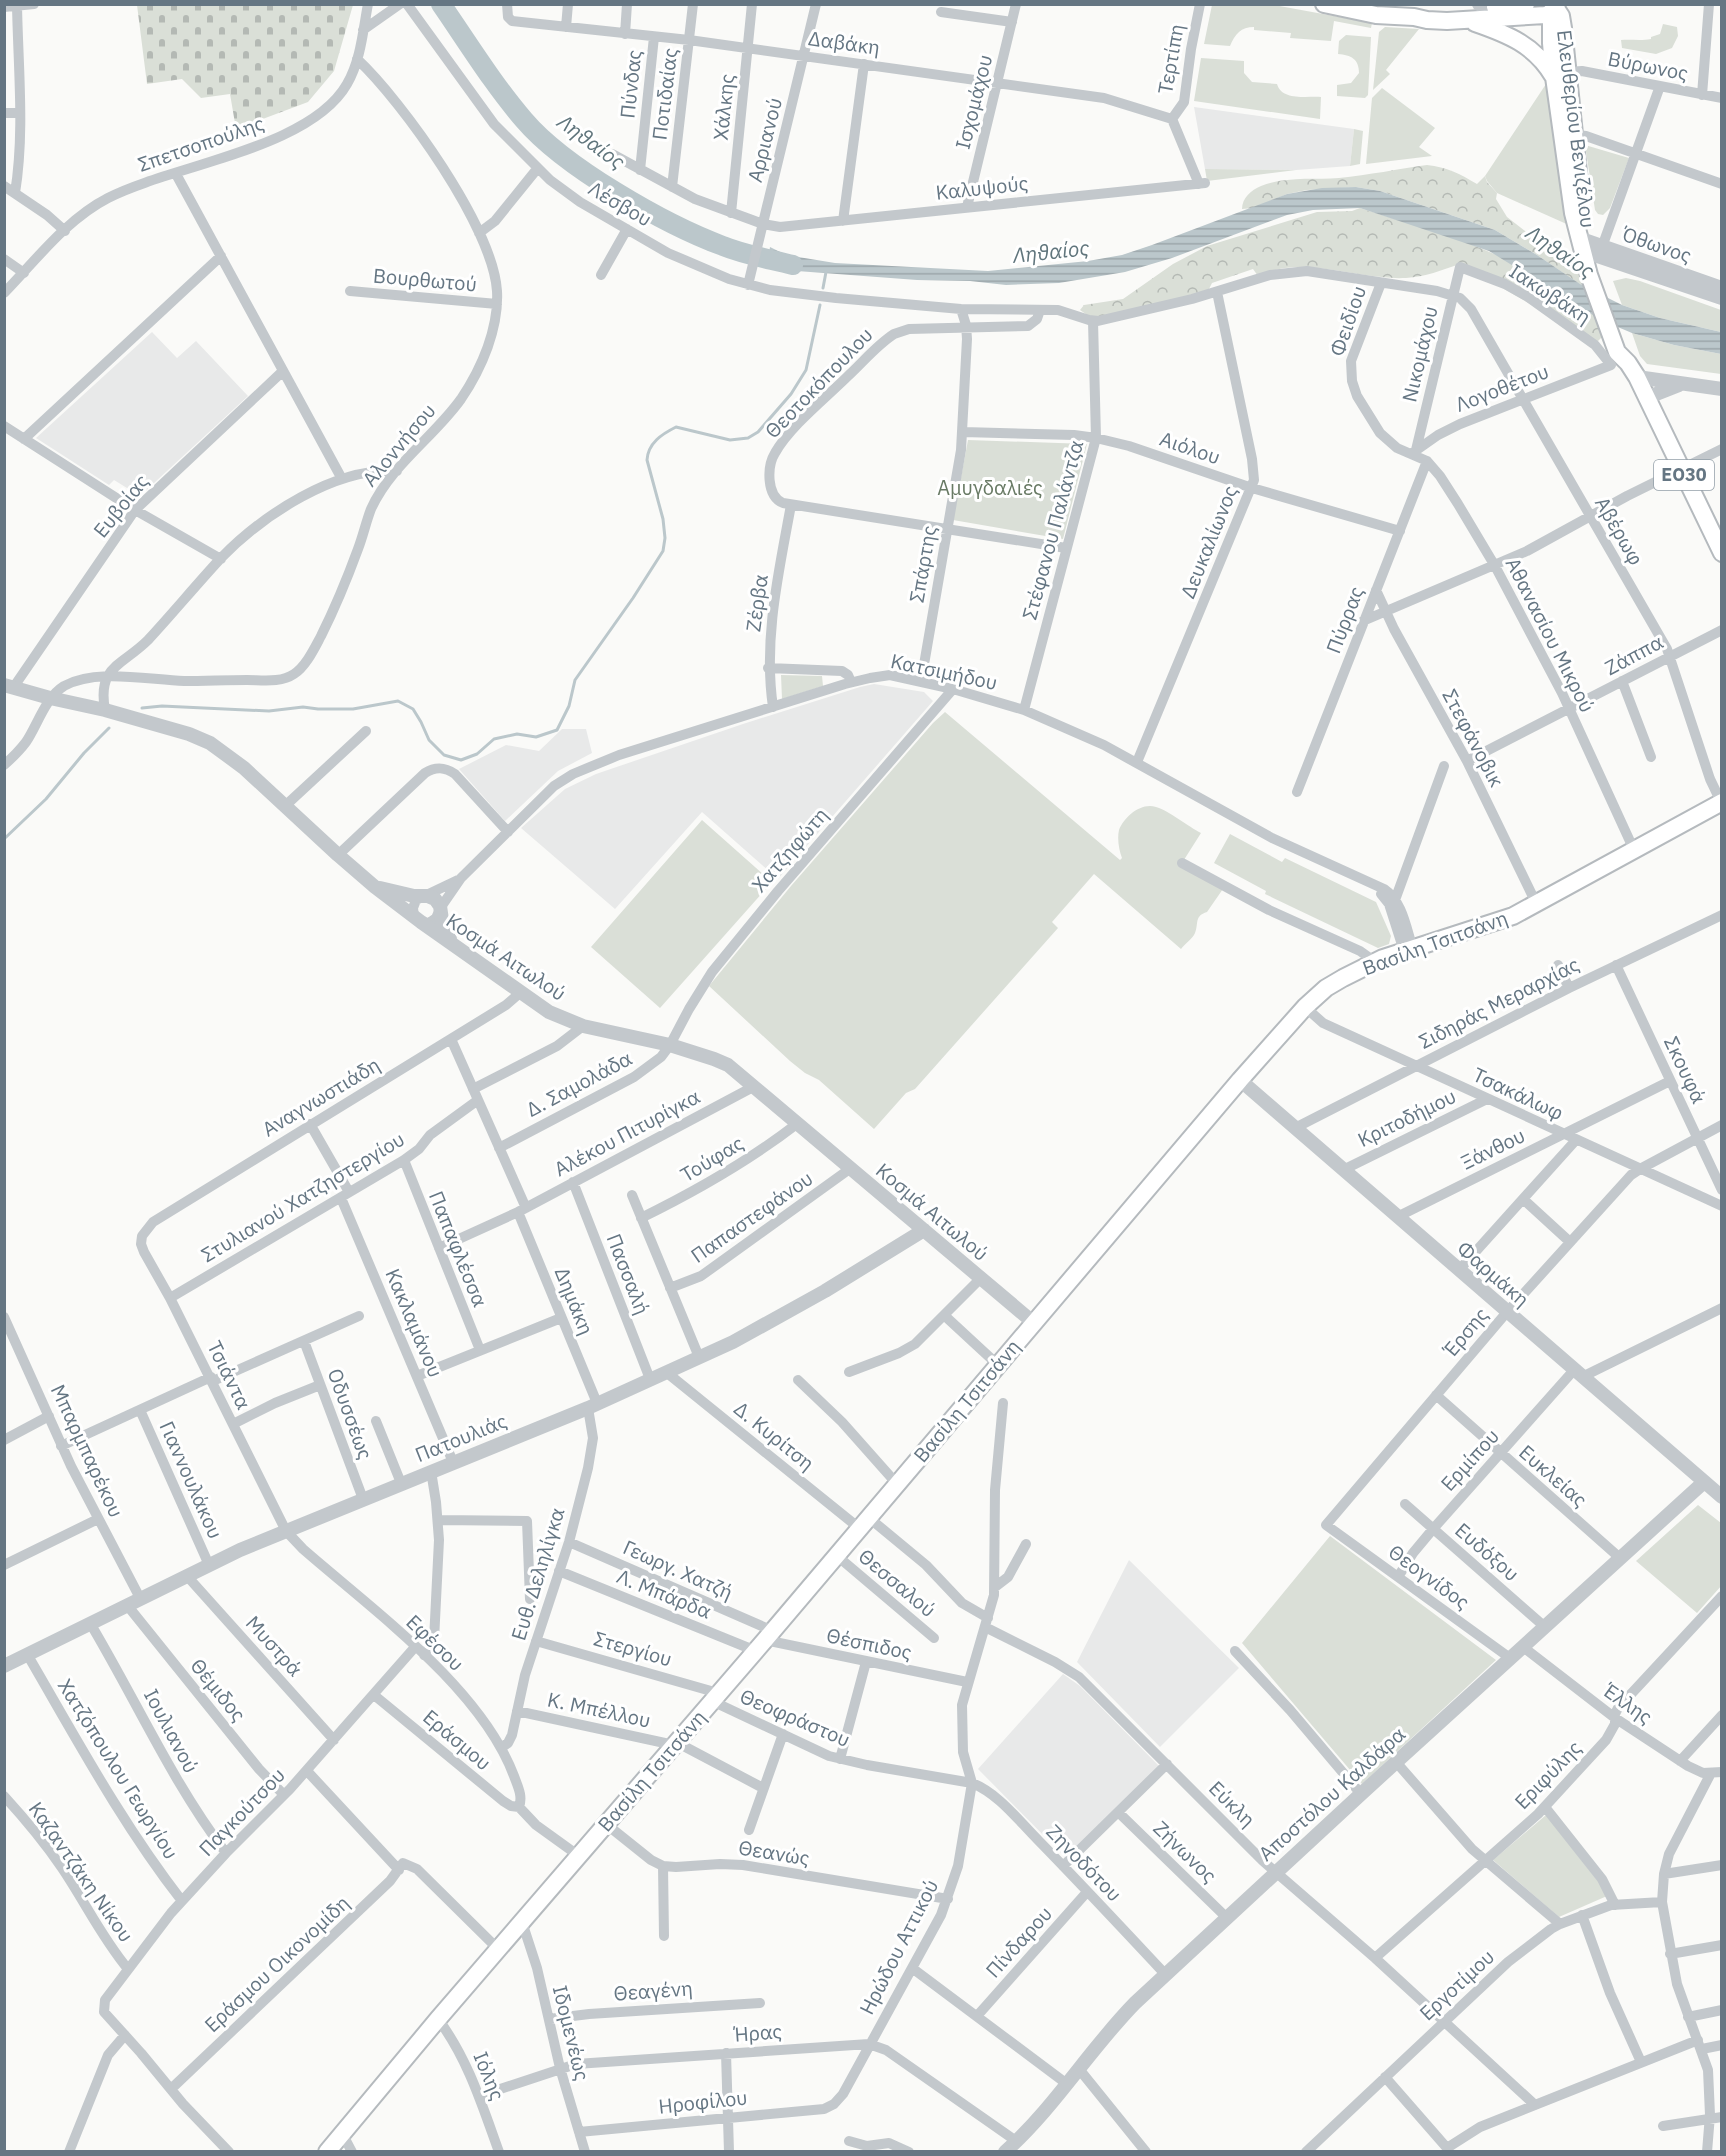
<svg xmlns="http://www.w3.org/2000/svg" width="1726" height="2156" font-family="'IBM Plex Sans',sans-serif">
<defs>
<pattern id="forest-crowns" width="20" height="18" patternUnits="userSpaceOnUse" patternTransform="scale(1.5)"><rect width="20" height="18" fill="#dadfd7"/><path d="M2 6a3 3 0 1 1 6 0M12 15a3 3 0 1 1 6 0" fill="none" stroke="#b4b9b4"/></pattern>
<pattern id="cemetery-stones" width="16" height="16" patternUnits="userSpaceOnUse" patternTransform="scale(1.5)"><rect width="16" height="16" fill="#dadfd7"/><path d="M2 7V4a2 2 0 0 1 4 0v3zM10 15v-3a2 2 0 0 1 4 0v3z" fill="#b4b9b4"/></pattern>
<pattern id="water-rules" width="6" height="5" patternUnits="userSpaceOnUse" patternTransform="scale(1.5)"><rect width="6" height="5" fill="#bbc7cb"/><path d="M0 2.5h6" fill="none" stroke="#9ca6aa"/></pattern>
</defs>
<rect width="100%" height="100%" fill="#fafaf8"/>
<!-- built -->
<path fill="#e8e9e9" d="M1194,107L1354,129L1350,166L1296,170L1205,169Z
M152,332L177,358L196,341L248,396L140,496L114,480L109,485L36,438Z
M874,684L924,692L933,701L778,879L702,812L615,909L521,828L565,789L596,774L743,724L860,687Z
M562,729H586L592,753L558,771L505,821L459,769L506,745L539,751Z
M1129,1560L1239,1668L1160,1747L1077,1662Z
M1063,1674L1080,1686L1159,1766L1066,1858L978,1769Z"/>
<!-- green -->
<path fill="#dadfd7" d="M1212,5H1274L1372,23L1371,28L1334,21L1331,41L1290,38L1291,33L1254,30V27C1241,27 1235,34 1230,46L1204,44Z
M1663,24L1677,27L1678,36L1672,48L1656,54L1622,48L1621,40C1631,39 1640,41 1651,39V37L1660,34Z
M1385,27L1419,29L1386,70L1390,74L1373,90L1379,32Z
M1346,35L1371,37L1368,95L1365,98L1337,96V85L1351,83L1359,73C1359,59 1351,55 1338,54L1339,41Z
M1201,58L1244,61V73L1252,82L1277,84C1282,101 1306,96 1321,97L1320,119L1194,101Z
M1548,81L1571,226L1497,193L1487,181L1485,176Z
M1382,88L1435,128L1419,147L1432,156L1366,164L1372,98Z
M1354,129L1363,131L1360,164L1350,166Z
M1585,145L1629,158L1610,208L1603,215L1598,214L1595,210Z
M1205,169L1296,170L1207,181Z
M1626,278L1640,281L1721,310V332L1660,318L1622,305L1613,281Z
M1632,333L1674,345L1721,354V374L1647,364L1640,356Z
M968,440L1087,444L1063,539L953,520Z
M781,675L822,676L823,686L782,699Z
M945,712L1120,860L1122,858C1119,850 1117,839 1119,830C1124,817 1141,802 1156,807C1168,810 1189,827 1201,833L1182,863L1225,886L1207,912C1194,916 1199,923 1195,933C1193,938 1185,944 1181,949L1094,874L1052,922L1058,928L915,1089L906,1093L874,1129L819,1080L805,1073L790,1061L709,986L791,886L933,723Z
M702,820L772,882L660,1008L591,947Z
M1230,834L1282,862L1285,858L1376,902L1391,936L1389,944L1378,948L1265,894L1266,891L1214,863Z
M1698,1505L1721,1523L1722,1585L1697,1613L1636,1561Z
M1330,1536L1496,1660L1362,1784L1242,1643Z
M1546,1815L1605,1890L1607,1896L1559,1917L1493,1860Z"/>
<!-- forest -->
<path fill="url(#forest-crowns)" d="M1427,165C1447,167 1460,174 1477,184L1485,176L1487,182L1497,193L1496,199L1507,217L1530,235L1576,264L1584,287L1537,255L1495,230L1380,191L1356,187L1307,190L1287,194L1254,208L1242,209C1242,198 1251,190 1261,186C1286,176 1314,180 1339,178C1369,175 1398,169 1427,165Z
M1360,208L1461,240L1499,256L1597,317L1603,336L1597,342L1460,264C1442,270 1425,277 1406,278C1366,280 1323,263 1285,268C1276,269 1267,273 1258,276L1253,269L1212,283L1208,291L1128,313L1090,317L1080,310L1084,305L1123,299L1173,264L1207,246L1317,212L1352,211Z"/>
<!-- cemetery -->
<path fill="url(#cemetery-stones)" d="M137,5V4L353,5L334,71L308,102L236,129L230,94L201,98L182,79L147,84Z"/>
<!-- water -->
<path fill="url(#water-rules)" d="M1356,187L1380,191L1495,230L1537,255L1580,284L1622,305L1660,318L1721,332V354L1674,345L1632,333L1601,320L1489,251L1360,208L1313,210L1287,215L1172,258L1125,272L1059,283L1006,285L970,281L917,280L797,271L767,266L770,247L786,255L835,263L892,266L988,271L1088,261L1122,255L1152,245L1287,194L1322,188Z"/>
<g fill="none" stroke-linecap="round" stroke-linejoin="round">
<!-- stream -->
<path stroke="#bbc7cb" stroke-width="3" d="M823,288L826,272
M142,708L162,706L269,711L303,707L318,709H353L398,701L413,709L421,722L429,740L444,755L461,760L477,754L494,739L517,734L536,737L557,730L569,706L575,680L633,598L663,551L665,538L663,519L647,460C648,443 662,434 676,427L730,440L748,438L758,432L791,394L806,370L820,305
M4,839L46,799L84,753L109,728"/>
<!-- river -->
<path stroke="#bbc7cb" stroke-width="20" d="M441,4C468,43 493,84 524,120C564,167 664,224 723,246C745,255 770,259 793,265"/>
<!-- primary casing -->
<g stroke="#b5babe" stroke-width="20">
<path id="primary" d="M1324,4L1376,15L1414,17L1427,20L1447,21L1545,15L1549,14L1555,7
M1557,4L1551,20V43L1554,77L1573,213L1589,275L1617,352L1628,363L1637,377L1722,553
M1495,7L1526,4
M1555,7L1561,16L1563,28L1579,182
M1475,23C1507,34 1535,45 1553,76
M327,2152L438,2019L765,1640L1240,1080L1305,1007L1326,988L1343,978L1383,958L1513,916L1722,802"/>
</g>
<!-- minor -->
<path stroke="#c3c8cc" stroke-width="10" d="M407,4L494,124L550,180L580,202L668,253L729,279L770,290L836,298L961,309L1058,310L1089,320L1098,321L1192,299L1270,275L1307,271L1437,291L1460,298L1471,309L1667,649L1710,779L1722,804
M507,4L508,17L512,21L689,40L1104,98L1172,119
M4,7L34,4
M941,12L1012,22
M566,27L568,4
M363,30L400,4
M625,34L627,4
M1568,72L1582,71L1722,98
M1702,95L1709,4
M4,113H19
M1568,134L1586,136L1722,184
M612,154L695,199L763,224L780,227L1205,183
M640,170L654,37
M176,174L342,479
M1199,184L1172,119L1184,102L1191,49L1200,4
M4,186L47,215L65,231
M672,187L693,4
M15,193C25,132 18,67 17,4
M967,207L1016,4
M731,213L752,4
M843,221L864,64
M479,233L495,221L537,169
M1602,247L1660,86
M4,259L24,273
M601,275L627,229
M1381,283L1351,361L1352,381L1357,396L1380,433L1397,448L1427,461L1440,476L1458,504L1495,566L1562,693L1634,850
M748,285L816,4
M350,291L497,304
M4,293C36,260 67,219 108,198C172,165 310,149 347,84C361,60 363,30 368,4
M1040,310L1037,319L1028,326L909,329L894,334C877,345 864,361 849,375C827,397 790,426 775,453C767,466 766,496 783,503L1066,548
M4,426L135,510L221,559
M963,432L1074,435L1096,438L1129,446L1252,488L1400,531
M24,439L221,256
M1411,454L1438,435L1460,424L1611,365L1595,345L1528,297L1505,284L1460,267L1416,450
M1376,590L1394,629L1467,761L1536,903
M1363,621L1527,551L1627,496L1722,449
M768,668L842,671L848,675L851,682
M1622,681L1651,757
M921,682L961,450L967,339L966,325L961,309
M13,688L135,510L283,371
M773,707C763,639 779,571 791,505
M105,710C97,666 122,666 148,640C173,613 196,585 221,558C263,515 335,467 397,471
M1024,710L1096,438L1093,321
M1467,761L1722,630
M1137,762L1254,480L1252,459L1217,292
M4,765C12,758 20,750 26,742C38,724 45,698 64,686C96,668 149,680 184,681C205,681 226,680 247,680C262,680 281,683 294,674C306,666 314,649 321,636C335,608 347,579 358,549C363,536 366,522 371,509C391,465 434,437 461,399C482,368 499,328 497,291C493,228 403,102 357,59
M1297,792L1427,461
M285,806L366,731
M338,855L425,773C436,766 445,767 455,774L508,832
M1182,863L1269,910L1360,951L1374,961
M1381,894L1389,904L1404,951
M1395,900L1444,766
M414,916L413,908L416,900L458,880
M421,922L429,923L436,918L441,907L461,878L554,786L573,774L619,755L845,684L870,678L890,675L953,689L1024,710L1104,745L1272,838L1384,889C1403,902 1406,928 1413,949
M1558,965L1569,988
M1616,965L1722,1190
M1305,1007L1323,1023L1722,1206
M451,1039L526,1208
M473,1089L557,1046L583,1026
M310,1124L349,1192
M1295,1128L1569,988L1722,915
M499,1148L634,1077L661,1057L670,1045L689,1009L712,972L778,891L953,689
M404,1160L480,1350
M1343,1170L1487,1099
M573,1182L650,1379
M632,1195L699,1357
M341,1198L453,1462
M1523,1199L1570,1242
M518,1212L597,1403
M1397,1217L1670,1081
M641,1218C696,1191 749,1161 798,1123
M439,1248L518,1212L753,1087
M1459,1270L1576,1140
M670,1288L701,1276L851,1168
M170,1298L404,1160L419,1149L430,1135L478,1100
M945,1316L998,1365
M4,1317L71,1466L140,1598
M304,1341L363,1499
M666,1372L859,1528
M849,1372L899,1353L915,1344L981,1278
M417,1376L561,1318
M1582,1377L1722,1308
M798,1380L842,1422L897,1484
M213,1381L359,1316
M1436,1395L1620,1558
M140,1410L209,1565
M376,1421L401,1483
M233,1424L275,1403L320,1385
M4,1440L49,1416
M61,1446L211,1377
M1405,1504L1545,1627
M868,1517L926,1565L962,1603L988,1618
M438,1520L527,1521L530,1599
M569,1542L773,1631
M836,1555L934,1638
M4,1565L98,1519
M559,1571L756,1651
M187,1576L334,1740
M1398,1577L1413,1553L1433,1529L1574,1370
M995,1587L1008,1577L1026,1544
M127,1605L259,1769L284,1795
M90,1623C136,1700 172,1782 226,1853
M985,1627L1055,1662L1079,1677L1263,1861L1375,1958L1535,2105
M765,1640L967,1682
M536,1641L718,1693
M1523,1647L1615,1718L1688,1766L1703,1773L1722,1772
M1235,1651L1290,1710L1361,1794
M27,1654C76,1738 122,1824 182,1901
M424,1655L434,1640L439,1540L436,1502L431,1471
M1510,1658L1326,1525L1507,1312L1631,1175L1640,1169L1722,1125
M374,1695L503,1801L511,1806L519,1807
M712,1701L829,1756L867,1765L972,1783C999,1794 1018,1820 1038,1840C1081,1884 1123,1929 1165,1974
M517,1711L674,1745
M676,1742L763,1788
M502,1747L508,1743L512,1735L525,1675L569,1542L588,1468L593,1438L588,1408
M840,1759L866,1662
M1680,1761L1722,1715
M1396,1762L1472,1849L1560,1924
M307,1771L399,1870
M4,1796C25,1819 45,1843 62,1868C85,1902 102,1938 128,1969
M519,1807C523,1796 518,1787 514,1776C481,1688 374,1611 303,1549L286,1531L170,1298L144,1252L141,1244L142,1236L153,1222L506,1005L521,992
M519,1807L536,1825L579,1856
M1545,1807L1602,1879L1615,1905
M1118,1812L1226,1917
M606,1824L651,1860L663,1866L676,1867L720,1864L743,1865L948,1899
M749,1830L783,1734
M663,1866L664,1936
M1063,1866L1167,1764
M1664,1874L1722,1865
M1582,1915L1610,1993L1641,2062
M522,1922L537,1968L560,2068L585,2152
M1670,1954L1722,1945
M1375,1958L1538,1814L1606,1740L1615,1724V1714L1618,1708L1722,1596
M912,1968L1067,2084
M977,2016L1087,1892
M1688,2017L1722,2010
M438,2019C468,2059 482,2105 499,2152
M549,2019L589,2014L760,2003
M1702,2049L1722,2045
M726,2053L729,2152
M1079,2069L1146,2152
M1385,2077L1447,2148L1480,2127L1698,2040
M171,2089L390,1881L403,1863L417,1869L498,1949
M479,2096L576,2064L869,2044L886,2050L1016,2141
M1663,2126L1722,2117
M579,2132L824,2109L834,2104L843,2094L941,1915L958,1866L972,1783L963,1752L962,1705L994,1595L995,1490L1003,1403
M342,2133L352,2152
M849,2141L867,2146L889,2143L909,2152
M69,2152L108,2055L125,2035
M229,2152L183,2104L141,2053L104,2012L105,2000L171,1913L226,1853L290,1789L415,1647
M1306,2152L1508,1962L1551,1929L1560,1924L1611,1905L1662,1902
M1707,2152L1710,2115L1708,2070L1677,1984L1662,1902L1664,1874L1669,1854L1711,1773"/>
<!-- tertiary -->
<path stroke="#c3c8cc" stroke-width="14" d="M1479,4L1485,7
M1579,238L1722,288
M1583,251L1722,298
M1637,377L1722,389
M1646,398L1679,385
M4,685L50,698L105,710L189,734L210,743L244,768L338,855L375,887L421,922L549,1012L583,1026L670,1045L714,1059L728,1065L1034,1323
M380,888L414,896H428L435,899L440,906L443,927L450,939
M1240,1080L1722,1497
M4,1666L240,1550L588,1408L733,1342L825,1291L924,1230
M1005,2152C1055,2107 1089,2050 1135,2003L1361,1794L1704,1482"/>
<!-- primary -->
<use href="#primary" stroke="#fff" stroke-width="16"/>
</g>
<g text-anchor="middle" stroke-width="6" stroke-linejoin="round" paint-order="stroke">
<!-- shield labels -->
<rect fill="#fff" stroke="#939fa8" stroke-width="1.5" x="1654" y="460" width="60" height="30" rx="4.5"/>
<g font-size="18" font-weight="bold" fill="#657683">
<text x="1684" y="481">ΕΟ30</text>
</g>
<!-- street labels -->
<g font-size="20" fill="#657683" stroke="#fff">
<text transform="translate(844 43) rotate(8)" y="7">Δαβάκη</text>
<text transform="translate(1171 59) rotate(-80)" y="7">Τερτίπη</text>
<text transform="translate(1648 66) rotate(11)" y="7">Βύρωνος</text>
<text transform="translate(631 84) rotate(-84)" y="7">Πύνδας</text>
<text transform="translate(665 94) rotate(-83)" y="7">Ποτιδαίας</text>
<text transform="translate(974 102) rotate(-76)" y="7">Ισχομάχου</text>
<text transform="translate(724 107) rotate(-84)" y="7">Χάλκης</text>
<text transform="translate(1576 129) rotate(83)" y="7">Ελευθερίου Βενιζέλου</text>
<text transform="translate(765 140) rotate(-76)" y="7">Αρριανού</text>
<text transform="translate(201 144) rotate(-19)" y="7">Σπετσοπούλης</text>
<text transform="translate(982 188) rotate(-6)" y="7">Καλυψούς</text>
<text transform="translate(620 204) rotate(30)" y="7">Λέσβου</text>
<text transform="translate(1657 245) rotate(19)" y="7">Όθωνος</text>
<text transform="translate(425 280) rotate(5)" y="7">Βουρθωτού</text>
<text transform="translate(1550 294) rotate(33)" y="7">Ιακωβάκη</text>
<text transform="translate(1348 321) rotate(-71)" y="7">Φειδίου</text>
<text transform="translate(1420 354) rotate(-77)" y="7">Νικομάχου</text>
<text transform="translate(819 383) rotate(-46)" y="7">Θεοτοκόπουλου</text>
<text transform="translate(1502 388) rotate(-21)" y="7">Λογοθέτου</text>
<text transform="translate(399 445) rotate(-50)" y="7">Αλοννήσου</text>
<text transform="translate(1190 448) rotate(19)" y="7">Αιόλου</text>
<text transform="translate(121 506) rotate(-51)" y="7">Ευβοίας</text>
<text transform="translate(1053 530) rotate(-75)" y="7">Στέφανου Παλάντζα</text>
<text transform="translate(1619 531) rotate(60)" y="7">Αβέρωφ</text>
<text transform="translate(1209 542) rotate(-68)" y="7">Δευκαλίωνος</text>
<text transform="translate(923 564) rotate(-80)" y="7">Σπάρτης</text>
<text transform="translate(757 603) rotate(-82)" y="7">Ζέρβα</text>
<text transform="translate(1345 620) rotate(-69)" y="7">Πύρρας</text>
<text transform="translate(1550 635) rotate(63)" y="7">Αθανασίου Μικρού</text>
<text transform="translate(1634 655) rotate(-28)" y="7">Ζάππα</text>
<text transform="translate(944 672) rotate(12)" y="7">Κατσιμήδου</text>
<text transform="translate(1473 738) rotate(62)" y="7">Στεφάνοβικ</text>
<text transform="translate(790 850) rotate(-49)" y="7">Χατζηφώτη</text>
<text transform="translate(1435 943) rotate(-20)" y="7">Βασίλη Τσιτσάνη</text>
<text transform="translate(506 957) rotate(34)" y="7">Κοσμά Αιτωλού</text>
<text transform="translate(1499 1003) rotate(-27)" y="7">Σιδηράς Μεραρχίας</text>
<text transform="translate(1685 1070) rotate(65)" y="7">Σκουφά</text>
<text transform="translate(579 1084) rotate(-28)" y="7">Δ. Σαμολάδα</text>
<text transform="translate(1518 1094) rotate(25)" y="7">Τσακάλωφ</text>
<text transform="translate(321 1097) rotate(-31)" y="7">Αναγνωστιάδη</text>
<text transform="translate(1407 1118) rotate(-26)" y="7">Κριτοδήμου</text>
<text transform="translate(627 1133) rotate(-28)" y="7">Αλέκου Πιτυρίγκα</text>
<text transform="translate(1493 1149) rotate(-26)" y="7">Ξάνθου</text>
<text transform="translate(712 1159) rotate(-31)" y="7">Τούφας</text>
<text transform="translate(303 1197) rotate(-31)" y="7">Στυλιανού Χατζηστεργίου</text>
<text transform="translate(932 1212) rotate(40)" y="7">Κοσμά Αιτωλού</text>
<text transform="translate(752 1217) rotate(-35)" y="7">Παπαστεφάνου</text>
<text transform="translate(458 1249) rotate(68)" y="7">Παπαφλέσσα</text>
<text transform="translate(628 1274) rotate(69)" y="7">Πασσαλή</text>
<text transform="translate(1493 1274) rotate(41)" y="7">Φαρμάκη</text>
<text transform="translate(574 1301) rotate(68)" y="7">Δημάκη</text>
<text transform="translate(414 1323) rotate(67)" y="7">Κακλαμάνου</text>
<text transform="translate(1466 1332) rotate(-50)" y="7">Έρσης</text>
<text transform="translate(229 1375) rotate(64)" y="7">Τσιάντα</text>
<text transform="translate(967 1401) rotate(-50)" y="7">Βασίλη Τσιτσάνη</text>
<text transform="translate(350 1414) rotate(70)" y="7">Οδυσσέως</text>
<text transform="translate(774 1436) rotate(39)" y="7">Δ. Κυρίτση</text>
<text transform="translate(461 1438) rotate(-22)" y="7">Πατουλιάς</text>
<text transform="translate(87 1451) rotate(65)" y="7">Μπαρμπαρέκου</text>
<text transform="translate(1470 1460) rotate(-48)" y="7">Ερμίπου</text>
<text transform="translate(1553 1476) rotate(41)" y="7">Ευκλείας</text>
<text transform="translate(191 1480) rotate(66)" y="7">Γιαννουλάκου</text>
<text transform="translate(1487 1552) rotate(41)" y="7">Ευδόξου</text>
<text transform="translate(678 1570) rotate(24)" y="7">Γεωργ. Χατζή</text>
<text transform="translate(538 1574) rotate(-73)" y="7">Ευθ. Δεληλίγκα</text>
<text transform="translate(1429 1577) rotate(36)" y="7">Θεογνίδος</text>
<text transform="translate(897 1583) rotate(40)" y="7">Θεσσαλού</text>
<text transform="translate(664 1594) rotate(22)" y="7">Λ. Μπάρδα</text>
<text transform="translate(435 1643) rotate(44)" y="7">Εφέσου</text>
<text transform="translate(869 1644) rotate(12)" y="7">Θέσπιδος</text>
<text transform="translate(274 1646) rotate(48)" y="7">Μυστρά</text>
<text transform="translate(633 1649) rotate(16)" y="7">Στεργίου</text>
<text transform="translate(218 1690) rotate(51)" y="7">Θέμιδος</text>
<text transform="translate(1628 1704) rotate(35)" y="7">Έλλης</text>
<text transform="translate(599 1710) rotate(12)" y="7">Κ. Μπέλλου</text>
<text transform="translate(795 1718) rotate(23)" y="7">Θεοφράστου</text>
<text transform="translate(171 1731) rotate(62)" y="7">Ιουλιανού</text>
<text transform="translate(457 1740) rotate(40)" y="7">Εράσμου</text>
<text transform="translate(118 1769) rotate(58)" y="7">Χατζόπουλου Γεωργίου</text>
<text transform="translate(652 1771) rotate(-49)" y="7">Βασίλη Τσιτσάνη</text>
<text transform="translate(1548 1775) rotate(-46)" y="7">Εριφύλης</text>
<text transform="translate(1332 1794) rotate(-42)" y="7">Αποστόλου Καλδάρα</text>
<text transform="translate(1232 1804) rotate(45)" y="7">Εύκλη</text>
<text transform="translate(242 1812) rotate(-46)" y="7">Παγκούτσου</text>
<text transform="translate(1185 1852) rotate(44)" y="7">Ζήνωνος</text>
<text transform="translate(774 1853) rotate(9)" y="7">Θεανώς</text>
<text transform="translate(1084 1863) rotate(46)" y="7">Ζηνοδότου</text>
<text transform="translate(81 1872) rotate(55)" y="7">Καζαντζάκη Νίκου</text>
<text transform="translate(1019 1942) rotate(-48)" y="7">Πίνδαρου</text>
<text transform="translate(899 1947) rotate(-63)" y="7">Ηρώδου Αττικού</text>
<text transform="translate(277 1964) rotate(-43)" y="7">Εράσμου Οικονομίδη</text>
<text transform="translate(1457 1985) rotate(-43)" y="7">Εργοτίμου</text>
<text transform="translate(653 1991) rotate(-4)" y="7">Θεαγένη</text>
<text transform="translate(571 2033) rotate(76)" y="7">Ιδομενέως</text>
<text transform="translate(758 2033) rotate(-4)" y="7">Ήρας</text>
<text transform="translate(489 2076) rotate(68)" y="7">Ιόλης</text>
<text transform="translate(703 2102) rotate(-6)" y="7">Ηροφίλου</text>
</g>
<!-- park labels -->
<g font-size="20" fill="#687a64" stroke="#fff">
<text x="990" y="495">Αμυγδαλιές</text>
</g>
<!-- water labels -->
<g font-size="21" font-style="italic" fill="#60757c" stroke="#fff">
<text transform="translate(591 142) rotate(36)" y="7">Ληθαίος</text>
<text transform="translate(1051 252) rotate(-6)" y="7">Ληθαίος</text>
<text transform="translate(1560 252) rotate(34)" y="7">Ληθαίος</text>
</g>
</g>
<!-- border -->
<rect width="1726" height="2156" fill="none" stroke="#657683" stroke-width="12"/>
</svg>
